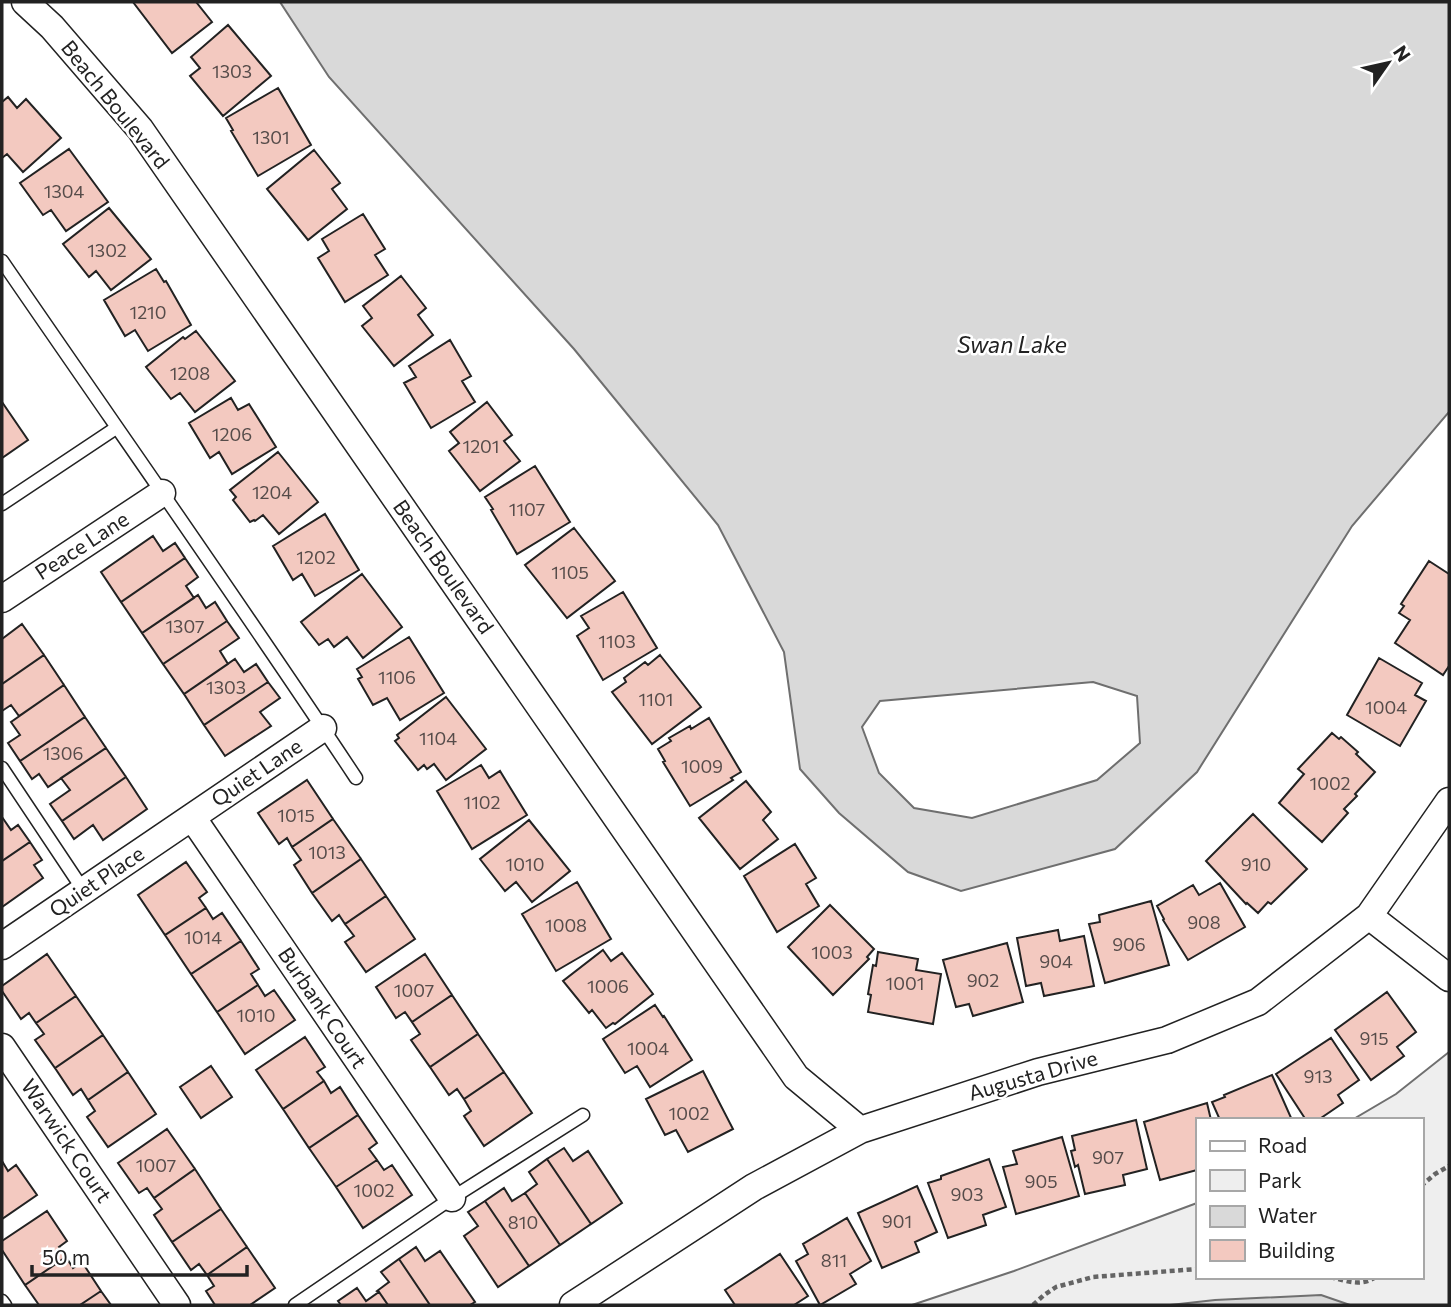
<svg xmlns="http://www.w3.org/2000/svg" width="1451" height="1307" font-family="Commissioner,sans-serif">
<rect width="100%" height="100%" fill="#fff"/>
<!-- green -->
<path fill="#eee" stroke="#6f6f6f" stroke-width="2" d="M1449,1052V1305H912L1014,1271L1197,1203V1277H1421V1120H1352L1396,1094Z"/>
<!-- water -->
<path fill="#d9d9d9" stroke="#6f6f6f" stroke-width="2" fill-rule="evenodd" d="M280,2H1449V412L1352,526L1197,772L1115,849L961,891L908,872L839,813L800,769L784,652L718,525L574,349L329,77ZM1093,682L1137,696L1140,743L1097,780L972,818L914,808L879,773L862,727L880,701Z
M1321,1295L1350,1305H1170L1215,1300Z"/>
<!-- building -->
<path fill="#f3c9c0" stroke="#222" stroke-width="2" d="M133,2H198L197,3L212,22L172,53Z
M228,25L271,76L223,116L190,76L200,68L191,57Z
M278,88L311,145L258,176L231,131L233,130L226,118Z
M8,97L17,108L26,99L61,138L23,172L7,154L2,158V102Z
M69,149L108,202L66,231L51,210L43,215L20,183Z
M314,150L340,183L332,189L347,209L308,240L267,189Z
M109,208L151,259L111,290L96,271L89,277L63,244Z
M363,214L385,249L375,255L388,275L345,302L318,258L329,251L322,239Z
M156,269L164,282L166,281L191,325L148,351L135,330L125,336L104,300Z
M401,276L426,308L418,315L433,335L394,366L362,326L372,318L363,306Z
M196,331L235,381L195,412L180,393L171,399L146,367L183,337L185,339Z
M450,340L471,376L462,381L475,402L431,428L404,383L416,377L409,366Z
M231,398L238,410L249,404L276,447L232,474L219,452L210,458L189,423Z
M2,402L28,440L2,458Z
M487,402L512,435L504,441L520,461L480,491L449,451L459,443L450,432Z
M278,452L318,502L279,534L263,515L255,521L254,520L250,522L233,500L236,497L230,490Z
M535,466L570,522L517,554L491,510L493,509L485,497Z
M325,514L359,570L315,596L302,574L293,580L273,546Z
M574,528L615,581L567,618L525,565Z
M153,536L163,551L175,543L185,558L121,602L101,572Z
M185,558L198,577L186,586L194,598L142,633L121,602Z
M1429,561L1449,574V666L1443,675L1395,643L1410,620L1399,613L1404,606L1401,604Z
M362,574L402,627L363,658L347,637L334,647L328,639L319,645L301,622Z
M623,592L657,648L603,680L577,636L589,628L581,616Z
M198,595L206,608L215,602L227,621L163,664L142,633Z
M227,621L239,638L220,651L228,664L184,694L163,664Z
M22,624L44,655L2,684V639Z
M409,637L444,693L400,720L387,698L373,705L358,679L362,677L357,669Z
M44,655L64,685L19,716L11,705L2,711V684Z
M660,655L701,707L652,744L612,692L626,682L624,678L645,662L648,665Z
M1379,658L1422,683L1415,695L1426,701L1400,746L1347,715Z
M235,659L244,672L256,664L268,682L204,725L184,694Z
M268,682L280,698L260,712L271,726L225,756L204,725Z
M64,685L85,717L20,761L8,743L20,735L11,722Z
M446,697L486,749L446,780L434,764L427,769L424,765L418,770L395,741L399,738L397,735Z
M85,717L106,748L48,787L39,774L32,779L20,761Z
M709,718L741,772L731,778L733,780L690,806L663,762L665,761L658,749L671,741L669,738L690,726L691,729Z
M1332,733L1339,739L1341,737L1358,752L1356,754L1375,772L1355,794L1357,796L1344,809L1348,813L1322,842L1279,803L1304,774L1298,769Z
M106,748L126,777L62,821L50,804L70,790L61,778Z
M481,765L489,778L500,771L527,815L472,849L437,791Z
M126,777L147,809L103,840L93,825L74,839L62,821Z
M307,780L333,819L292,847L287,838L279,844L258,813Z
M746,781L771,812L763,820L778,839L740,869L699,818Z
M1253,814L1307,869L1271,904L1268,902L1258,913L1247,903L1246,904L1206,861Z
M2,817L11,830L18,825L30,842L2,861Z
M333,819L361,859L312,893L294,865L301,860L292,847Z
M529,820L570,871L532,902L516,882L505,891L480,859Z
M30,842L42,860L34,865L43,878L2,907V861Z
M795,844L816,878L806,884L819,906L777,932L744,876Z
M361,859L386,896L345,924L339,915L332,921L312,893Z
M186,862L207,892L199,898L206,908L165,935L138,895Z
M577,882L611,939L556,971L522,914Z
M1220,883L1245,927L1188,960L1163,920L1164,919L1157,906L1193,885L1199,895Z
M386,896L415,939L366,972L345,942L354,936L345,924Z
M1151,901L1169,965L1105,983L1089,924L1100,922L1099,915Z
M830,905L874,949L867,957L869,959L833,995L788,947Z
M206,908L213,919L222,913L241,941L191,974L165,935Z
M1058,930L1060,941L1084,936L1094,986L1044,996L1041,983L1026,986L1017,938Z
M241,941L259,969L251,974L258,985L217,1012L191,974Z
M1007,943L1023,1002L973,1016L969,1004L956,1007L943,960Z
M603,950L611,961L622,953L653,994L615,1024L613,1023L606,1028L592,1010L589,1013L563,981Z
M878,952L918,959L916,970L941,974L933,1024L868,1012L871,995L868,994L873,965L876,966Z
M47,954L76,996L36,1023L29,1013L21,1019L2,991V986Z
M425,954L452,995L412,1022L405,1012L396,1018L376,987Z
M258,985L265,996L274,990L295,1020L245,1054L217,1012Z
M1387,992L1416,1032L1397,1047L1404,1056L1371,1080L1335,1030Z
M452,995L478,1034L430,1067L411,1040L420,1034L412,1022Z
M76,996L103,1035L55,1068L35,1040L44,1034L36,1023Z
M655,1005L663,1017L664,1016L692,1060L650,1087L637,1066L625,1073L603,1039Z
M478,1034L504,1072L464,1099L457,1089L449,1095L430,1067Z
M103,1035L128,1072L88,1100L81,1089L73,1095L55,1068Z
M305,1037L325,1067L317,1072L324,1081L283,1109L256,1070Z
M1331,1038L1359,1080L1338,1095L1343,1103L1318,1120H1306L1276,1074Z
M211,1066L232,1097L201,1118L180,1087Z
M703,1071L733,1129L688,1152L676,1130L665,1135L646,1099Z
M128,1072L156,1114L108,1147L87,1117L95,1111L88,1100Z
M504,1072L532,1113L484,1146L464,1116L471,1111L464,1099Z
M1272,1075L1292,1120H1220L1212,1102L1225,1097L1224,1095Z
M324,1081L331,1093L340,1087L358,1115L309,1148L283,1109Z
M1207,1103L1211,1120H1197V1170L1160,1180L1144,1122Z
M358,1115L377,1143L369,1149L377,1160L336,1187L309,1148Z
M1136,1120L1147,1169L1123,1175L1125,1185L1085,1194L1078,1165L1075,1167L1071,1151L1075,1150L1072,1136Z
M167,1129L195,1169L154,1198L147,1188L139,1193L118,1163Z
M1062,1137L1079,1196L1016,1214L1003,1167L1017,1164L1013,1151Z
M564,1148L573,1161L588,1151L622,1203L591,1224L547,1159Z
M547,1159L591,1224L560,1245L525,1193L537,1184L529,1172Z
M989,1159L1006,1207L983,1215L986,1225L948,1238L928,1183L941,1179V1176Z
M377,1160L384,1170L392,1165L412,1195L363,1228L336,1187Z
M2,1161L8,1171L16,1165L37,1195L2,1219Z
M195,1169L221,1209L172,1242L154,1215L162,1209L154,1198Z
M917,1186L937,1232L915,1242L919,1252L882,1268L858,1213Z
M504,1188L512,1201L525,1193L560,1245L529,1266L485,1201Z
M485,1201L529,1266L498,1287L464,1236L478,1226L468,1212Z
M221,1209L247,1247L207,1275L199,1264L191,1270L172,1242Z
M47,1211L67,1241L59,1247L66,1257L25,1285L2,1250V1241Z
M847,1218L871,1261L850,1274L856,1284L820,1305L796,1261L808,1254L803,1244Z
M247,1247L275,1288L250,1305H215L206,1291L214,1286L207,1275Z
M416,1247L425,1261L440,1251L475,1302L470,1305H430L399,1259Z
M780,1254L808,1296L794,1305H735L725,1290Z
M66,1257L73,1268L82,1262L101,1291L80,1305H39L25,1285Z
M399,1259L430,1305H388L379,1292L377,1291L389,1282L381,1272Z
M357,1288L366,1301L379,1292L388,1305H341L338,1301Z
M101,1291L111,1305H80Z"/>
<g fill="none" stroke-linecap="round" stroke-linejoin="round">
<!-- lane casing -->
<g stroke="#222" stroke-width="15">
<path id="lane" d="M2,261C120,433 241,604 356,778
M2,504L116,428
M2,768L84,891
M2,1301L5,1305
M295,1305L452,1198L583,1115"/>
</g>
<!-- street casing -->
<g stroke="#222" stroke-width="29">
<path id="street" d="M25,2L52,27L140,129L796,1077L860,1130
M2,599L162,493
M192,817L452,1198
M1369,916L1449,978
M2,946L323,728
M2,1047L177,1305
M573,1305L754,1187L860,1130L1038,1072L1167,1040L1258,1002L1369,916L1449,801"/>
</g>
<!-- path -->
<path stroke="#646464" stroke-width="4.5" stroke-dasharray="5 3.5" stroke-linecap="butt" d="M1421,1186L1435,1174L1449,1166
M1330,1277C1347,1281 1360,1287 1376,1277
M1033,1305L1044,1295L1056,1287L1093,1277L1197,1269"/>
<!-- lane -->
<use href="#lane" stroke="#fff" stroke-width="12"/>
<!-- street -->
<use href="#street" stroke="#fff" stroke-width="26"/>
</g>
<g text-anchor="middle" stroke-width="5" stroke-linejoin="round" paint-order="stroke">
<!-- number labels -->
<g font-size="18" fill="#564c4a">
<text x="232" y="78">1303</text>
<text x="271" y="144">1301</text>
<text x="64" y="198">1304</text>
<text x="107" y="257">1302</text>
<text x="148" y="319">1210</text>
<text x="190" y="380">1208</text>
<text x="232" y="441">1206</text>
<text x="481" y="453">1201</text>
<text x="272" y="499">1204</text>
<text x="527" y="516">1107</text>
<text x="316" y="564">1202</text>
<text x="570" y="579">1105</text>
<text x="185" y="633">1307</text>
<text x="617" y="648">1103</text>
<text x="397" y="684">1106</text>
<text x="226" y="694">1303</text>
<text x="656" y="706">1101</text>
<text x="1386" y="714">1004</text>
<text x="438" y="745">1104</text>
<text x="63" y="760">1306</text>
<text x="702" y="773">1009</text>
<text x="1330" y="790">1002</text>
<text x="482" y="809">1102</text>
<text x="296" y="822">1015</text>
<text x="327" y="859">1013</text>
<text x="525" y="871">1010</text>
<text x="1256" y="871">910</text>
<text x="1204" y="929">908</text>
<text x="566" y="932">1008</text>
<text x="203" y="944">1014</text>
<text x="1129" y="951">906</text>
<text x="832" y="959">1003</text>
<text x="1056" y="968">904</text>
<text x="983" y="987">902</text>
<text x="905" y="990">1001</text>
<text x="608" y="993">1006</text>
<text x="414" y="997">1007</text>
<text x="256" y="1022">1010</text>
<text x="1374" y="1045">915</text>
<text x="648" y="1055">1004</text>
<text x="1318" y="1083">913</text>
<text x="689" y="1120">1002</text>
<text x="1108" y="1164">907</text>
<text x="156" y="1172">1007</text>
<text x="1041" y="1188">905</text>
<text x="374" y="1197">1002</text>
<text x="967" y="1201">903</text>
<text x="897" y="1228">901</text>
<text x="523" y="1229">810</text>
<text x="834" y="1267">811</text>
</g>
<!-- street labels -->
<g font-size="21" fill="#222" stroke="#fff">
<text transform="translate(115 105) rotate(51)" y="7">Beach Boulevard</text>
<text transform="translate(82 546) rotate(-33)" y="7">Peace Lane</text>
<text transform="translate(443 567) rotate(55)" y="7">Beach Boulevard</text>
<text transform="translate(257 773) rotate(-34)" y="7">Quiet Lane</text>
<text transform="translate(97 882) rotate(-34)" y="7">Quiet Place</text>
<text transform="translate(322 1008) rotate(56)" y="7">Burbank Court</text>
<text transform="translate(1033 1076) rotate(-16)" y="7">Augusta Drive</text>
<text transform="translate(66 1141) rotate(56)" y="7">Warwick Court</text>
</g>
<!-- water labels -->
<g font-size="23" font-style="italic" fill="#222" stroke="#fff">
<text x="1012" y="353">Swan Lake</text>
</g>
</g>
<!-- border -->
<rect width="1451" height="1307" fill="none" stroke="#222222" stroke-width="7"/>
<!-- legend -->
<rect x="1196" y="1118" width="228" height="161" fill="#ffffff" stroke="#a7a7a7" stroke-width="2"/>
<rect x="1210" y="1141" width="35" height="10" fill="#ffffff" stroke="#a7a7a7" stroke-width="2"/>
<text x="1258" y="1153" font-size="21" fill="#222222">Road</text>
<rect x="1210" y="1170" width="35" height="21" fill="#eeeeee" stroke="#a7a7a7" stroke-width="2"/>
<text x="1258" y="1188" font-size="21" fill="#222222">Park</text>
<rect x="1210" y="1206" width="35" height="21" fill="#d9d9d9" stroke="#a7a7a7" stroke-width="2"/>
<text x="1258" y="1223" font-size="21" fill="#222222">Water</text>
<rect x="1210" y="1240" width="35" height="21" fill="#f3c9c0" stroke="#a7a7a7" stroke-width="2"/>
<text x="1258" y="1258" font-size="21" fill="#222222">Building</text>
<!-- north arrow -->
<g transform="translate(1388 63) rotate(56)" stroke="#ffffff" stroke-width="5" paint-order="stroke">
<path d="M0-5L12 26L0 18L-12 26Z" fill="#222222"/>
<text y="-10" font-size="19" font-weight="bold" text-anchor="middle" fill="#222222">N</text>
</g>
<!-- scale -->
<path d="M32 1265v10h215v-10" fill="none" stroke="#222222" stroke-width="3.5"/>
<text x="42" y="1265" font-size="21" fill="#222222" stroke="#ffffff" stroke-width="5" paint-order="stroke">50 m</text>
</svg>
